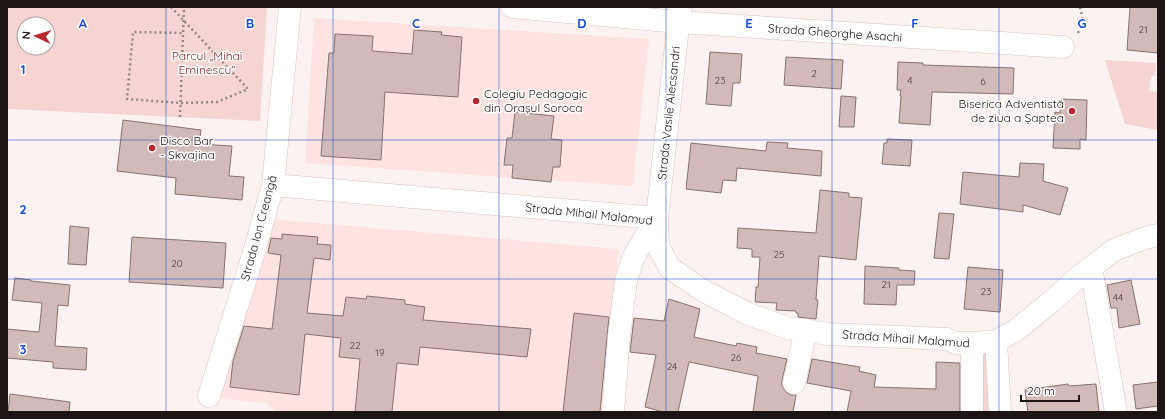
<svg xmlns="http://www.w3.org/2000/svg" width="1165" height="419" font-family="Quicksand,sans-serif">
<rect width="100%" height="100%" fill="#fcf2f1"/>
<!-- built -->
<path fill="#fee3e1" d="M314,18L649,39L633,186L305,163Z
M271,219L618,249L614,320L607,412H277L266,403L216,398Z"/>
<!-- green -->
<path fill="#f6d4d1" fill-rule="evenodd" d="M7,7H267L260,121L7,109ZM24,24H48V48H24Z
M1105,60L1156,63L1155,76H1151L1149,91L1158,92V130L1125,124Z
M985,353L992,356L995,412H977L978,360Z"/>
<!-- building -->
<path fill="#d1bab8" stroke="#877270" d="M1130,7H1158V53L1127,50Z
M414,30L442,32L441,35L462,37L458,97L385,92L381,160L321,156L329,53H334L335,34L373,36L372,51L412,54Z
M710,52L742,54L740,83H733L731,106L706,104Z
M786,57L843,60L841,89L784,85Z
M898,62L923,63V65L1014,68L1013,94L932,92L930,125L899,123L901,96H900L901,90H897Z
M841,96L856,97L854,127H839Z
M1061,99L1087,100L1086,140L1080,139V149L1053,148L1055,112L1060,113Z
M515,112L554,116L551,139L562,140L560,167H553L551,182L512,178L513,165H504L507,138H512Z
M123,120L201,130L199,144L232,146L229,176L244,177L242,200L175,194L176,178L117,171Z
M887,139L912,140L910,166L882,164L884,143H887Z
M767,142L788,143L787,148L822,151L821,176L737,168L736,181L723,180L721,193L686,189L691,143L766,151Z
M1020,163L1044,164L1043,181L1068,188L1060,215L1023,205V212L960,204L963,172L1019,177Z
M820,190L849,193V197L862,198L856,260L819,256L816,300H818L816,319L798,317V313H796V311L776,310L777,303L755,302L756,287H758L760,257H752V249L737,248L738,228L816,233Z
M939,213L954,214L949,259L934,258Z
M70,226L89,228L86,265L68,264Z
M282,234L318,237L317,244L331,245L330,260L314,258L307,313L343,316L346,297L366,299L367,296L405,300V304L425,307L423,320L531,329L527,357L420,347L418,365L397,363L392,412H355L360,359L339,357L341,338L305,334L299,395L230,387L233,361L244,326L272,329L281,255L268,253L271,238L282,239Z
M132,237L226,243L223,288L129,282Z
M865,266L899,268V270L915,271L914,285H897L896,305L864,304Z
M968,267L1003,270L1000,312L964,309Z
M15,278L31,280V281L70,285L68,306L58,305L55,346L87,348L86,370L53,368V362L7,358V329L39,332L42,303L12,300Z
M1131,280L1140,324L1119,328L1117,308H1111L1107,285Z
M669,299L700,309L694,337L736,346L737,343L757,347L756,353L787,359L782,380V386L786,392L791,395H796L793,412H753L758,376L689,362L678,412H663L645,407L656,355L630,352L634,318L664,321Z
M574,313L609,317L600,412H563Z
M812,359L860,367L859,371L876,375L874,387L936,389V362L960,363V412H847L851,391L807,383Z
M1158,382V406L1136,409L1133,385Z
M1068,384L1069,386L1096,384L1099,412H1028L1025,390Z
M10,394L70,402L69,412H8Z"/>
<g fill="none" stroke-linecap="round" stroke-linejoin="round">
<!-- minor casing -->
<g stroke="#dbc4c2" stroke-width="23">
<path id="minor" d="M512,7L679,22L1063,47
M273,185L657,218L658,246L670,268L702,290L748,314L788,328L828,334L947,339L956,343H972L996,341L1015,331L1052,301L1081,275L1114,250L1145,238L1158,235
M1090,268L1093,279L1116,412
M996,341L1000,412
M794,383L806,330
M209,396L254,252L273,185L290,7
M613,412L619,336L626,280L634,256L657,218L680,8
M972,412V343"/>
</g>
<!-- path -->
<path stroke="#918887" stroke-width="2.5" stroke-dasharray="2 3" stroke-linecap="butt" d="M171,7L248,89L217,102L181,103L127,99L133,32L183,33
M1078,33L1083,20L1080,7
M180,117L184,7"/>
<!-- minor -->
<use href="#minor" stroke="#fff" stroke-width="22"/>
</g>
<!-- grid -->
<path fill="none" stroke="#1d4ed8" stroke-width="1" stroke-opacity="0.55" d="M166,7V412M333,7V412M499,7V412M666,7V412M832,7V412M999,7V412M7,140H1158M7,279H1158"/>
<!-- markers -->
<g fill="#b9282f" stroke="#fff" stroke-width="1.5">
<circle cx="476" cy="101" r="4"/>
<circle cx="1072" cy="111" r="4"/>
<circle cx="152" cy="148" r="4"/>
</g>
<g text-anchor="middle" stroke-width="3" stroke-linejoin="round" paint-order="stroke">
<!-- number labels -->
<g font-size="10" fill="#4a3e3d">
<text x="1143" y="33">21</text>
<text x="814" y="77">2</text>
<text x="720" y="84">23</text>
<text x="910" y="84">4</text>
<text x="983" y="85">6</text>
<text x="779" y="258">25</text>
<text x="177" y="267">20</text>
<text x="886" y="288">21</text>
<text x="986" y="295">23</text>
<text x="1118" y="301">44</text>
<text x="355" y="349">22</text>
<text x="380" y="356">19</text>
<text x="736" y="361">26</text>
<text x="672" y="370">24</text>
</g>
<!-- street labels -->
<g font-size="12" fill="#1d1514" stroke="#fff">
<text transform="translate(835 33) rotate(4)" y="4">Strada Gheorghe Asachi</text>
<text transform="translate(669 113) rotate(-84)" y="4">Strada Vasile Alecsandri</text>
<text transform="translate(589 214) rotate(6)" y="4">Strada Mihail Malamud</text>
<text transform="translate(259 228) rotate(-75)" y="4">Strada Ion Creangă</text>
<text transform="translate(906 339) rotate(4)" y="4">Strada Mihail Malamud</text>
</g>
<!-- park labels -->
<g font-size="12" fill="#8a2a2b" stroke="#fff">
<text x="207" y="60">Parcul „Mihai<tspan x="207" dy="14">Eminescu”</tspan></text>
</g>
<!-- poi labels -->
<g font-size="12" fill="#1d1514" stroke="#fff" text-anchor="start">
<text x="484" y="98">Colegiu Pedagogic<tspan x="484" dy="14">din Orașul Soroca</tspan></text>
<text x="1064" y="108" text-anchor="end">Biserica Adventistă<tspan x="1064" dy="14">de ziua a Șaptea</tspan></text>
<text x="160" y="145">Disco Bar<tspan x="160" dy="14">- Skvajina</tspan></text>
</g>
</g>
<g font-size="13" text-anchor="middle" font-weight="bold" fill="#1d4ed8" stroke="#fff" stroke-width="3" stroke-linejoin="round" paint-order="stroke">
<text x="83" y="28">A</text>
<text x="250" y="28">B</text>
<text x="416" y="28">C</text>
<text x="582" y="28">D</text>
<text x="749" y="28">E</text>
<text x="915" y="28">F</text>
<text x="1082" y="28">G</text>
<text x="23" y="74">1</text>
<text x="23" y="214">2</text>
<text x="23" y="354">3</text>
</g>
<!-- border -->
<rect width="1165" height="419" fill="none" stroke="#1d1514" stroke-width="16"/>
<!-- north arrow -->
<g transform="translate(36 36) rotate(274)"><circle r="19" fill="#ffffff" stroke="#a5a1a1"/>
<path d="M0-3L7 15L0 10L-7 15Z" fill="#b9282f"/>
<text y="-6" font-size="11" font-weight="bold" text-anchor="middle" fill="#1d1514">N</text>
</g>
<!-- scale -->
<path d="M1021 395v6h58v-6" fill="none" stroke="#1d1514" stroke-width="2"/>
<text x="1027" y="395" font-size="12" fill="#1d1514" stroke="#ffffff" stroke-width="3" paint-order="stroke">20 m</text>
</svg>
